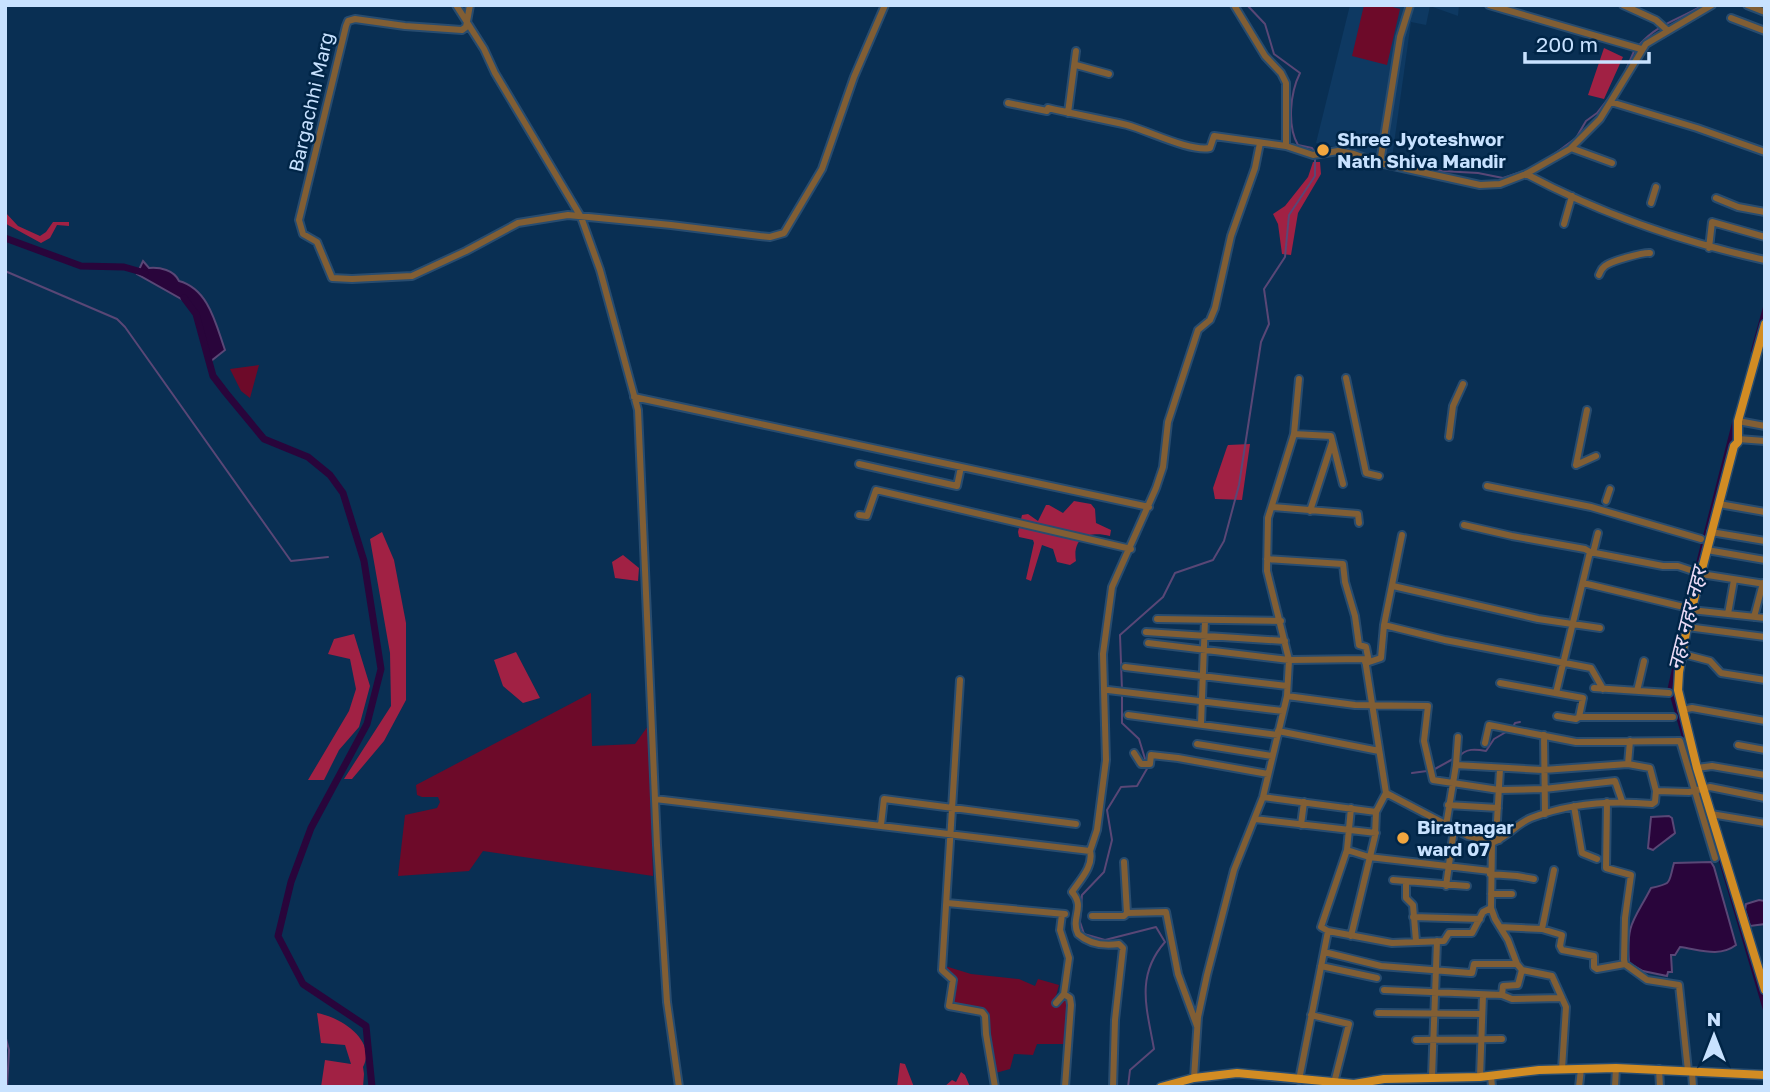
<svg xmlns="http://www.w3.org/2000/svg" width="1770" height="1092" font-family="'Golos Text','Noto Sans Devanagari',sans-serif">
<rect width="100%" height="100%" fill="#092f53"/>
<!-- built -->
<path fill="#0e3962" d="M1350,5H1459L1458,16L1430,6L1426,25L1411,22L1392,158L1316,143Z"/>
<!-- green -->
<path fill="#6d0a29" d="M1364,5H1385L1400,9L1387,65L1352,56Z
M259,365L250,398L241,391L230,369Z
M591,693L592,746L635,744L648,726L653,876L483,851L469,871L398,876L405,815L437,808L440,802L438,797H422L417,795L416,785Z
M945,966L971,974L1019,979L1035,986L1038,979L1059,985L1055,1000L1063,998L1069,1004L1066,1044H1037L1033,1055L1014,1054L1010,1069L992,1074L982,1025L988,1015L982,1010L950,1004C953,990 960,979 946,972Z"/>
<!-- forest -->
<path fill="#a12144" d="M1604,48L1623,57L1604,99L1588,95Z
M1313,162H1320L1321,174L1298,213L1291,255L1282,254L1278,224L1273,214L1285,206L1308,177Z
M5,212L18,226L40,236L46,232L53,222H69V226L57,225L50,238L41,243L8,225L5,222Z
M1250,444L1242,500L1215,499L1213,488L1227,447L1228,445Z
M1074,501L1091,504L1095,509L1096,523L1111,530L1110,536C1090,531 1072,536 1076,561L1070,565L1057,562L1053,549L1042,545L1031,581L1026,579L1034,543L1033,540L1019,537L1018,532L1022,515L1028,514L1038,521L1046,505H1049L1063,513Z
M382,532L394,560L406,623V700L384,741L352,779H344L391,706L390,653L370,539Z
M623,555L639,568L638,581L615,578L612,562Z
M354,634L370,686L359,727L339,750L324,780H308L349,711L356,689L350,659L328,654L334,639Z
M516,652L540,698L523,703L503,686L494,660Z
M317,1013C340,1017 377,1040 363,1067L364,1074L363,1087H321L325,1060L351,1064L345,1045L321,1043Z
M900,1063L905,1064L914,1087H897Z
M961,1072L965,1075L970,1087H944L952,1080L956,1082Z"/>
<!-- water -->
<path fill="#29053b" stroke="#594776" stroke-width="2" d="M143,261L149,268C160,267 174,270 179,281C209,289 216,325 225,350L211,361L196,313L190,304L137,274Z
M1669,816L1672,818L1675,833C1673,835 1655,848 1653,850L1648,848L1651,817Z
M1711,862L1714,867L1736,945C1719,958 1698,949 1680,947L1675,955H1671L1672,972H1668L1667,976L1643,971L1629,963C1626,922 1634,921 1651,888C1673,883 1668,884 1674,863Z
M1759,900L1765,901V924L1750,926L1745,910L1746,904Z"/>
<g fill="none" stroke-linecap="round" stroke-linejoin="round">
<!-- stream -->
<path stroke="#594776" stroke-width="2" d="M1247,5L1265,24L1274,54L1300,73C1290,93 1287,126 1298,145L1312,148L1314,151
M1639,45C1659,23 1678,20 1703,5
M1625,72L1635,49
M1553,155L1576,138L1586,121L1597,113L1611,95
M1391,161L1442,171L1478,173L1503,178L1527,170
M5,271L117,319L125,327L291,561L328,557
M1122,690L1120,635L1163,597L1175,573L1213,560L1224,541L1239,485L1261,342L1269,324L1264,289L1285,257L1289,215L1315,176V157
M1122,696V723L1139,739L1146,762
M1513,727L1515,723L1520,722
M1459,757C1465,748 1476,749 1486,751L1494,739L1506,732
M1433,770L1453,759
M1412,773L1427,771
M5,1035L9,1050L7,1087
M1128,1087L1130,1070L1154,1049C1147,1009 1135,976 1165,942L1156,927L1105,940L1084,934L1080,922L1082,895L1104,872L1112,840L1107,810L1121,787L1137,786L1148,767"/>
<!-- canal -->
<path stroke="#29053b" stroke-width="4.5" d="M1753,351L1765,308
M1693,768L1670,688L1695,576L1735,420
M1702,796L1765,1009"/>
<!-- river -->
<path stroke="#29053b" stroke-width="7" d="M5,238L81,266L124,267L145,273
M184,298L196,314L213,376L226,393L264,439L308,457L330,475L343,493L364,561L381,669L367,724L311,828L291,882L278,936L303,984L366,1026L372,1087"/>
<!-- minor casing -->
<g stroke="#284c6f" stroke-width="10">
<path id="minor" d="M456,5L484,49L495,73L581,217L600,270L638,410L657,845L667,1002L679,1087
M470,5L466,27L462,30L405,26L355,19L348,21L346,26L299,220L303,234L317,242L332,278L352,279L412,276L466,251L518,223L568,215L671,225L760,236L770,237L784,233L822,169L854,77L885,5
M1234,5L1265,56L1281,73L1286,83V146
M1489,5L1641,49
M1623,5L1656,20L1667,30
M1747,5L1765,12
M1731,18L1765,31
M1076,65L1109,74
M1611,102L1697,128L1765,152
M1008,103L1047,111L1048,108C1074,114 1101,119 1127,125C1149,131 1190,152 1210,148L1214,136L1286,146L1313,155L1338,151L1354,154L1380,163L1480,185L1500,184L1526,174L1570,149L1600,119L1646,44L1712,5
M1068,113L1076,51
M1571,148L1612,163
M1380,163L1400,37L1410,5
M1526,174C1601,214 1682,242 1765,260
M1716,198L1738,207L1765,212
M1651,203L1656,187
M1564,224L1572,196
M1709,248L1712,222L1765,237
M1599,275C1601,271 1601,269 1605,266C1611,261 1644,252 1650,253
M1346,378L1366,473L1379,476
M634,397L1149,507
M1738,421L1765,426
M1294,434L1331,436L1343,484
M1449,437L1453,406L1463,384
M1738,439L1765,441
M859,464L957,486L961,467
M1576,465L1587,410
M1576,465L1596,456
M1487,486L1591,507L1701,539
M1606,501L1610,489
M1719,504L1765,512
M1273,507L1358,514L1359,523
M1310,511L1332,443
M859,515L867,516L876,490L1131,549
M1464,525L1512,536L1585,549L1590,552L1663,566H1678L1693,571
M1711,532L1765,541
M1707,550L1765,560
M1593,553L1598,533
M1267,559L1343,564L1345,582L1355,616L1359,645L1366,647L1369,662H1365
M1701,574L1765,584
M1583,583L1684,607
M1393,586L1538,619L1600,628
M1691,610L1765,618
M1728,614L1734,580
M1754,617L1763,583
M1157,619L1281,621
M1384,625L1445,640L1591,668L1603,689
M1687,627L1765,637
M1146,632L1285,641
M1148,643L1289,660L1365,659L1386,793L1468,836L1494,842C1508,836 1518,823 1531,818C1570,803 1610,800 1652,804L1655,802L1656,791L1689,792L1710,787L1765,798
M1683,654L1710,661L1721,673L1765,680
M1369,662L1381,658L1384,625L1402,535
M1125,667L1287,686
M960,680L942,970L953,980L949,1006L982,1012L985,1016L986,1034L995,1087
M1500,683L1583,698L1579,717
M1594,688L1669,693
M1108,690L1283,711
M1637,691L1644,661
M1556,693L1590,552
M1287,696L1355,705L1428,706L1424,741L1433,780L1499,790L1544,789L1615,781L1622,801
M1682,710L1692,708L1765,721
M1128,715L1278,735
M1557,716L1576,719L1579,717H1673
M1201,724L1205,620
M1278,731L1379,751
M1544,735L1545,814
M1485,743L1489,725L1576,742L1680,741L1715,858
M1197,744L1272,756
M1738,745L1765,750
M1134,753L1141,764H1150L1151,755L1178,758L1268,774
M1628,764L1630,741
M1456,765L1543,770L1628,764L1650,768L1656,791
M1697,768L1712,766L1765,775
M1263,797L1376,812L1386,793
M655,799L1090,851
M1607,802L1606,868L1631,875L1625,918L1624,960L1625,964L1647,980L1679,985L1688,1071
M1448,805L1498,808
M1574,806L1582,853L1597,859
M1711,814L1765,823
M1255,819L1376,833
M881,825L884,799L1076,824
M1301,825L1304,802
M1446,826L1456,765L1458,737
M1499,840L1497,821L1500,769
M1492,842L1491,908L1495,919L1508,940L1517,964L1522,970L1552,976L1566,1007L1562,1069
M1347,850L1369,857L1490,871
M1124,862L1127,913L1166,912L1178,974L1197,1026
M1490,874L1517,876L1534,879
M1393,880L1467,886
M1406,882V898L1413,905L1416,941
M1446,886L1454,829
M1491,894H1512
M947,903L1065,914
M1062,914L1060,930L1069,958L1064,994
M1092,916H1124L1127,913
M1413,917L1480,919
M1500,927L1542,929L1554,870
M1542,929L1562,935L1560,946L1562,950L1594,956V967L1597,969L1625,964
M1328,931L1392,943L1444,941L1449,933H1472L1483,912L1491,908
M1351,936L1375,836L1376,812
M1324,952L1381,966L1470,973H1472L1474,964H1517
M1321,966L1377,978
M1384,990L1502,995L1512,999L1562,998
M1502,995L1503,986L1518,985L1522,970
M1056,1003L1064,994L1070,998L1071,1005L1065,1087
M1378,1013L1482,1014
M1311,1015L1349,1024L1334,1083
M1416,1040L1502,1039
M1659,1069L1660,1087
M1692,1072L1693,1087
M1491,1076L1492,1087
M1432,1077L1437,941
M1480,1077L1483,995
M1194,1078L1198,1017L1207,975L1234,870L1263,797L1287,696L1289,660L1267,571L1268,518L1294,434L1299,379
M1299,1080L1328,931L1321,927L1347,850L1351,808
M1113,1087L1115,1020L1123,948L1119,944C1105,946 1089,944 1078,934C1070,917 1086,908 1072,892C1080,880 1094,866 1090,851L1097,830L1106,760L1103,654L1112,587L1156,488L1163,467L1168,422L1198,330L1210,320L1215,308L1231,236L1255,168L1260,143
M1579,1087L1581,1069
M1615,1087L1616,1068"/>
</g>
<!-- major casing -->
<g stroke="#284c6f" stroke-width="11">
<path id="major" d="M1765,324L1738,421V442L1734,446L1687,627L1679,672L1678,690L1697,768L1765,990
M1161,1087L1194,1078L1237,1073L1354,1084L1384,1079L1480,1077L1539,1070L1616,1068L1765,1075"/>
</g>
<!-- minor -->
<use href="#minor" stroke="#815e34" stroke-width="6"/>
<!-- major -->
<use href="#major" stroke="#d28c23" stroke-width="8"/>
</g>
<!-- markers -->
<g fill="#f1a63f" stroke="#002547" stroke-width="2.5">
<circle cx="1323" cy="150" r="7"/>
<circle cx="1403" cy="838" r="7"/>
</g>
<g text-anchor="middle" stroke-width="5" stroke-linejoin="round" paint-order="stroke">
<!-- street labels -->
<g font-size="19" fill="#c8e2ff" stroke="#002547">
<text transform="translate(311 102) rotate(-77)" y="7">Bargachhi Marg</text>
</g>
<!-- poi labels -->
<g font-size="19" font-weight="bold" fill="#c8e2ff" stroke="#002547" text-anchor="start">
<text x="1337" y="146">Shree Jyoteshwor<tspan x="1337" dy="22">Nath Shiva Mandir</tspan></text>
<text x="1417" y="834">Biratnagar<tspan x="1417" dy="22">ward 07</tspan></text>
</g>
<!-- water labels -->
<g font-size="21" font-style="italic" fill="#eadbf6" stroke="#002547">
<text transform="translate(1687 619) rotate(-76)" y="7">नहर नहर नहर</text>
</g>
</g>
<!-- border -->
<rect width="1770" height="1092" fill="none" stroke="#c8e2ff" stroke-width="14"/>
<!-- north arrow -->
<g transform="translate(1714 1036)" stroke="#002547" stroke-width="5" paint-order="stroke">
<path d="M0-5L12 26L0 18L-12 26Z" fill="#c8e2ff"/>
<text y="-10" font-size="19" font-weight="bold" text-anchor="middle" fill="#c8e2ff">N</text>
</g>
<!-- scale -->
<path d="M1525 52v10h124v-10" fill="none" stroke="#c8e2ff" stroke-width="3.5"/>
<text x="1536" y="52" font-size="21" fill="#c8e2ff" stroke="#002547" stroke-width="5" paint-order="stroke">200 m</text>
</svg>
